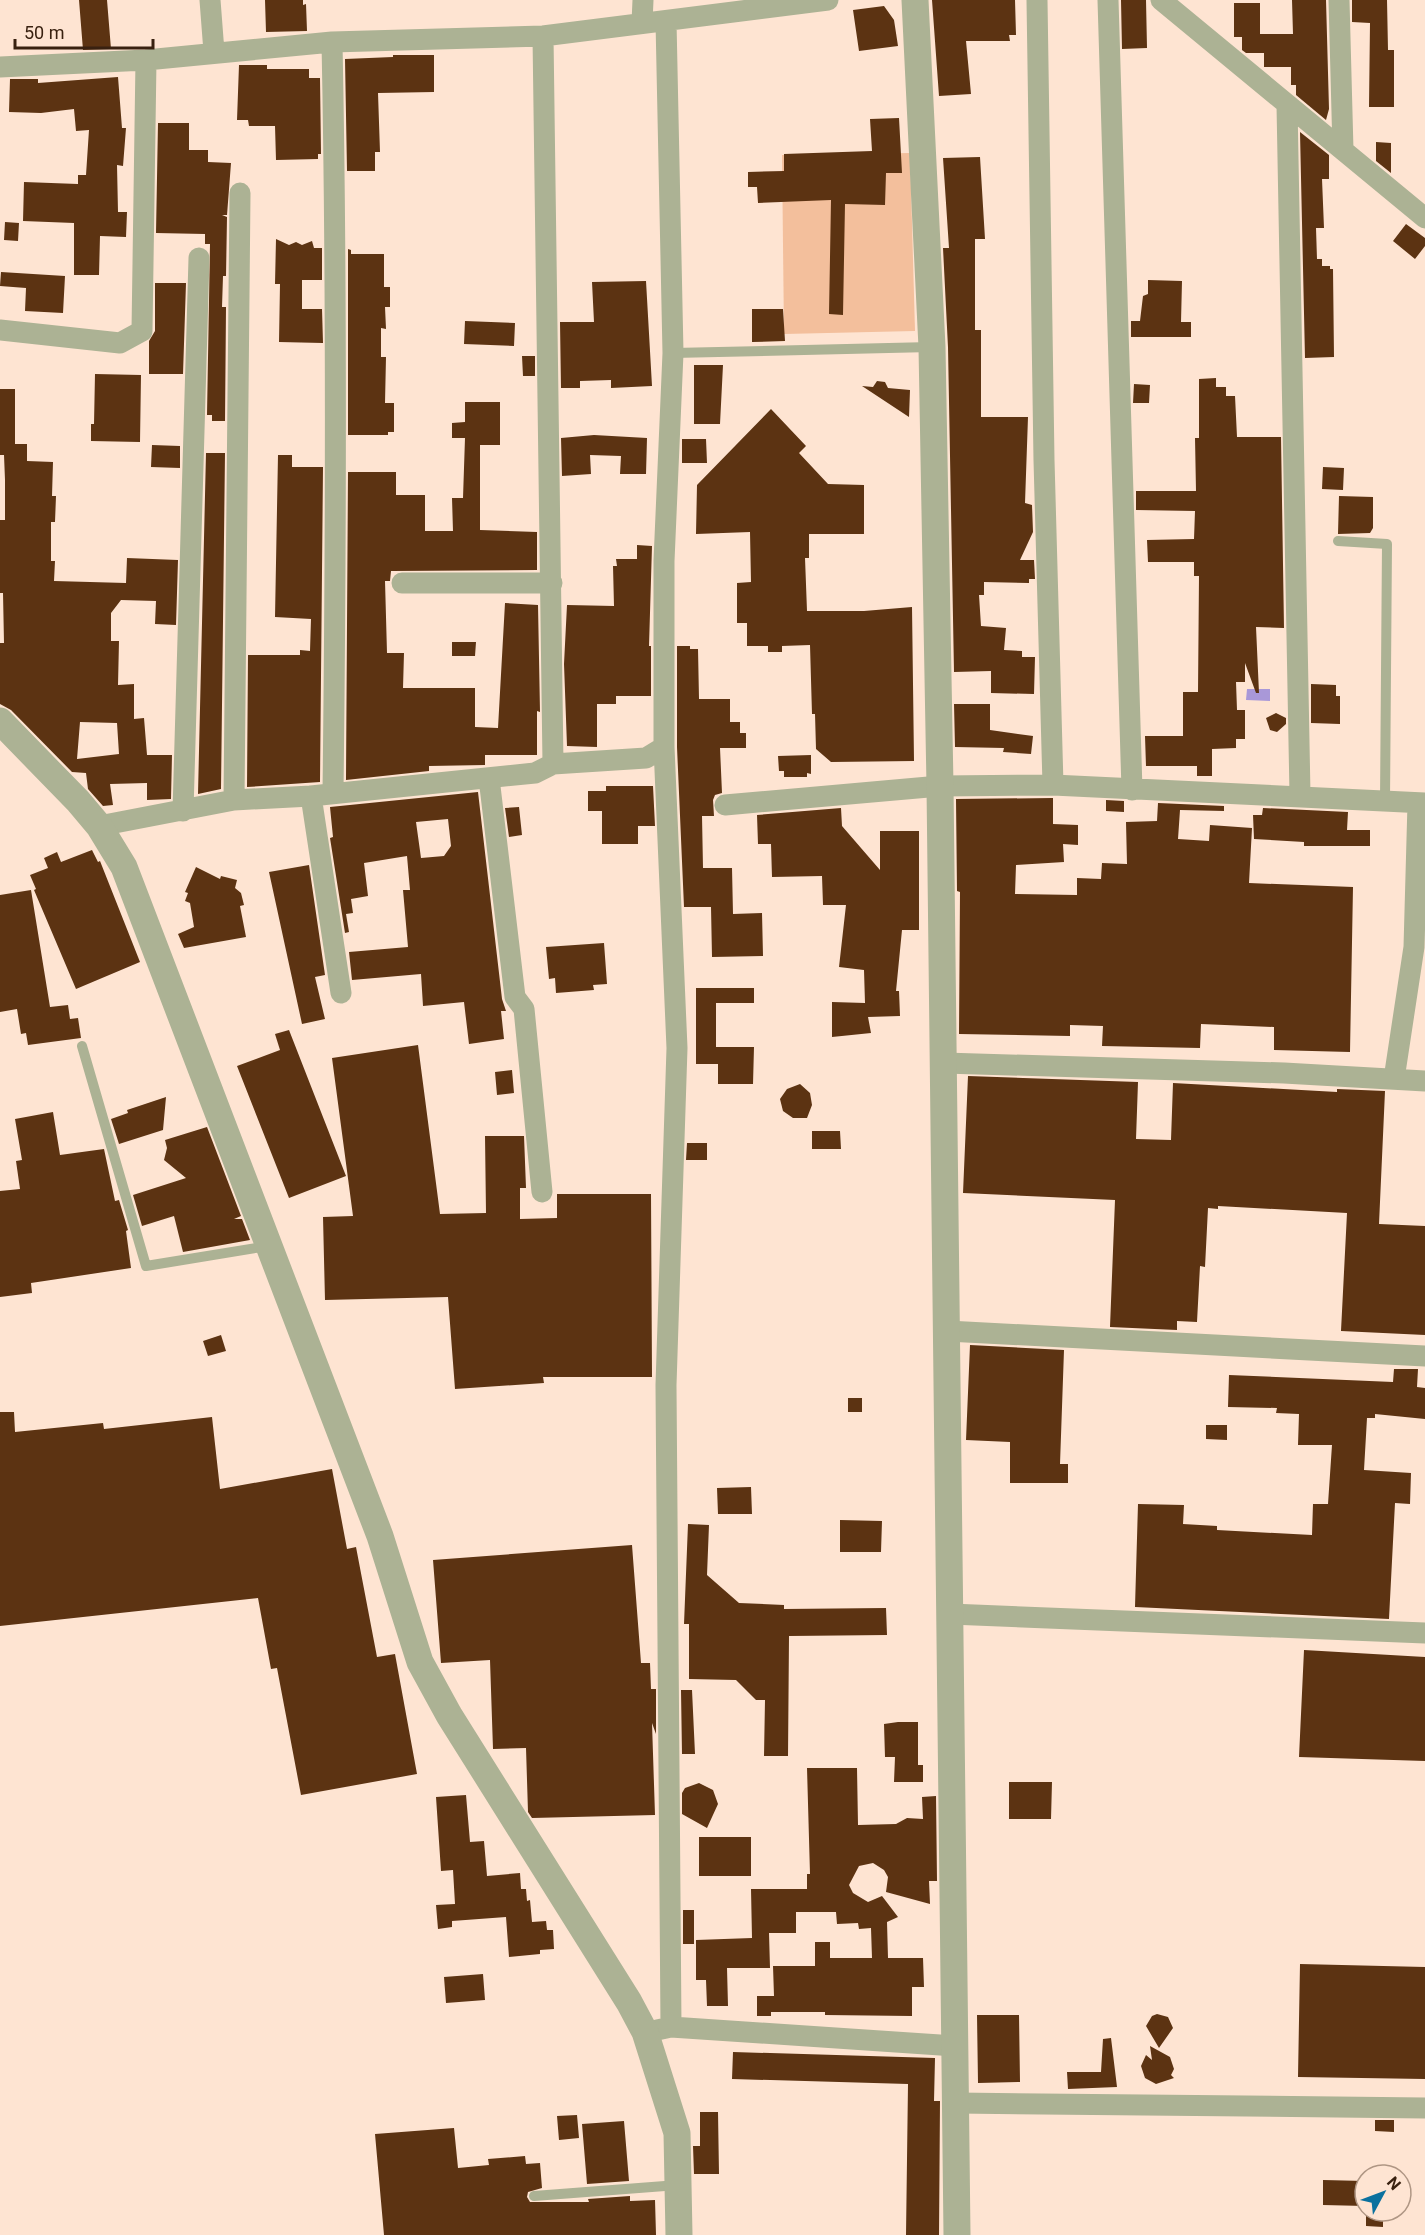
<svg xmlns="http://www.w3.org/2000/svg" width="1425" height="2235" font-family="Roboto,sans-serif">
<rect width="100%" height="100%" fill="#fee4d2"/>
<!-- green -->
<path fill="#f3bf9c" d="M910,153L915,331L784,334L782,155Z"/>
<!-- water -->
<path fill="#a998d8" d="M1247,689H1270V701L1246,700Z"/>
<!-- building -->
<path fill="#5c3312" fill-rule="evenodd" d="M79,0H107L111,49L83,50Z
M265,0H303V5L306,4L307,31L266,32Z
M932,0H1015L1016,35H1009L1010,41H966L971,94L939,96Z
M1121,0H1146L1147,48L1122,49Z
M1292,0H1326L1329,109L1326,120L1296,95V85H1291V67H1264V53H1246L1242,50V37H1234V3H1260V34H1293Z
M1352,0H1387L1388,50H1394V107H1369L1370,23L1352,22Z
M884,6L894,20L898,46L859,51L853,10Z
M393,55H434V92L378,93L380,152H375V171H347L345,59L393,57Z
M239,65H267V69H309V78H320L321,154H318V159L276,160L275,126H249L248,120H237Z
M118,77L122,128H126L123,166L117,165L118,212H127L126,237L100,236L99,275H74V223L23,221L24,182L78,184V175H86L89,130L76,131L74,109L41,113L9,112L10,79H38V83Z
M899,118L902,173H886L885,205L845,204L843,315L829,314L831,200L758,203L757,187H748V172L784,171V154L872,151L870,119Z
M158,123H189V150H208V162L231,163L227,215H222L227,217L226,276H223L222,307H226L225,421H212V415H207L210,244H205V234L156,233Z
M1300,132L1329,155V179H1322L1324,228H1316L1317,259H1322V266H1330V269H1333L1334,357L1305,358Z
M1376,142L1391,143V173L1376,161Z
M980,157L985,239H975V330H981V417H1028L1025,503L1032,505L1033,532L1020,560H1034L1035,579H1029V583L984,582V595H979L981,626L1006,628L1004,650L1022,651V657H1035L1034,694L991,693V671L954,672L948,347L943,248H949L943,158Z
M5,222L19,223L18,241L4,240Z
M1406,224L1425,238V246L1415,259L1393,241Z
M276,239L289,245L296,242L302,245L312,241L314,248H322V280H302V309H322L323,343L279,342L280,284H275Z
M348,249L351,250V254H384V287H390V307H385L386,329L381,328V357H386L385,403H394V432H388V435H348Z
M1,272L65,276L63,313L25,311L26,288L0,286Z
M1148,280L1182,281L1181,322H1191V337H1131V321H1140L1143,296L1148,294Z
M646,281L652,386L611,388V380L580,381V388H561L560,322H594L592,282Z
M155,283H186L183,374H149V341L155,331Z
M752,309H783L785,341L752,342Z
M465,321L515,323L514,346L464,344Z
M522,356H535V376H523Z
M694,365H723L720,424H694Z
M95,374L141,375L140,442L91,441V424H94Z
M1216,378V387H1226V396H1235L1237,437H1281L1284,628L1256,627L1259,693H1256L1245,663V682H1236L1237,710H1245V739H1236V748L1212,749V776H1197V766H1146L1145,736H1183V692H1198L1199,576H1194V562H1148L1147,540L1194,539L1195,511L1136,510V491H1196L1195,438H1199V379Z
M877,381L885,382L888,388L910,390L909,417L862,386L873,387Z
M1134,384L1150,385L1149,403H1133Z
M0,389H15V444H27V461L53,462L52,496H56L55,522H51V561H55L54,581L126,583L127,558L178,560L176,625L155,624L156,601L121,600L111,613V641H119L118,685L134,684V719L144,718L147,755H172L171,799L147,800V783L110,784L113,805L103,806L88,789L86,773L72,772L11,710L0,704V643H4L3,593H0V520H5V480L4,455H0ZM80,722L117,723L119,754L77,759Z
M465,402H500V445H480V530L537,532V570L391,571L390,581H385L387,653H404L403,688H475V727L498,728L505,603L538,605L540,712L537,711V755H485V765L429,766V771L346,780L348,472H396V495H425V531H453L452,498H463L465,438H452V423L465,422Z
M771,409L806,446L799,453L828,484L864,485V534H809V558H805L807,611H864L912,607L914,761L831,762L816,749L815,714H812L810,645L782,646V652H768V646H747V623H737V583L751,582L750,532L696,534L697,485Z
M594,435L647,438L646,474H620L621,456L590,455L591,474L562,476L561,438Z
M682,439H706L707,463H682Z
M152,445L180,446V468L151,467Z
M206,453H225L221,789L198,794Z
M278,455H292V467H323L320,782L247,787L248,655H300V650L310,651L311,619L275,617Z
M1323,467L1344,468L1343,490L1322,489Z
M1339,496L1373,497V528L1370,533L1338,534Z
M637,545L652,546L649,646H651V696H616V704H597V747L567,746L564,664L567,605L614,606L613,566H617L616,559H637Z
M452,642H476L475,656H452Z
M677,646H690V649H698L699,699H730V722H740V733H746V748H720L722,793L715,795L713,800L714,816H702L703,868H732L733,914L762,913L763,956L712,957L711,907H684L677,747Z
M1311,684L1336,685V696H1340V724L1311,723Z
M954,704H990V730L1033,736L1031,754L1003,752L1004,748L955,747Z
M1276,713L1286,718V724L1277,732L1270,730L1266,718Z
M811,755V774L807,773V777H784V771H779L778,756Z
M606,786H653L655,826H638V844H602V811H588V791H606Z
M478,792L502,999L506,1011H501L504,1039L469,1044L464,1002L423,1006L421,974L352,980L349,952L408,947L403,890H410L407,856L364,863L368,896L351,899L353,913L346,914L349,932L345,933L330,838L333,837L330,807ZM448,819L451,846L444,856L421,858L416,822Z
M1053,798V824L1078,825V845L1063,844L1064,862L1016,865L1015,894L1077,895V878L1101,879L1102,863L1127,864L1126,822L1157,821L1158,803L1224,806V811L1180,810L1178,839L1209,841L1210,825L1252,828L1249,883L1353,887L1350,1052L1274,1050V1027L1201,1024L1200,1048L1102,1046L1103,1026L1070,1025V1036L959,1034L960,892L957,891L956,799Z
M1106,800L1124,801V812L1106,811Z
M519,807L522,835L509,837L505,808Z
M841,808L842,826L880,870V831H919V930H902L896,991H899L900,1016L868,1017L871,1033L832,1037V1002L865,1003L864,970L839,967L846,905H823L822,876L772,877L771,844H758L757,815Z
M1263,808L1348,812L1347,830H1370V846H1304V842L1254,839L1253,815H1262Z
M92,850L98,862L100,861L140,962L76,989L34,890L36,889L30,875L48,868L44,858L57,852L61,862Z
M309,865L325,975L315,977L325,1019L302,1024L269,872Z
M196,867L220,879L221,876L237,880L235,888L241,893L244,905L240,906L246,937L184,948L178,934L194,927L190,903L185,901L188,893L185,892Z
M31,890L50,1007L68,1005L70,1019L78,1018L81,1038L28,1045L26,1033L21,1034L17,1009L0,1012V895Z
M604,943L607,984L593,985L594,990L556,993L555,978L549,979L546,947Z
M696,988H754V1003H716V1047H754L753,1084H718V1064H696Z
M289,1030L346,1176L289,1198L237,1066L280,1050L275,1034Z
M418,1045L440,1214L486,1213L485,1136H524L526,1188H520V1219L557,1218V1194H651L652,1377H543L544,1383L455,1389L448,1297L325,1300L323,1217L353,1216L332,1058Z
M512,1070L514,1093L497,1095L495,1072Z
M968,1076L1138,1082L1136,1139L1171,1140L1173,1083L1337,1092V1089L1385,1091L1379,1224L1425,1226V1335L1341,1331L1347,1213L1218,1206V1209L1208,1208L1205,1267L1200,1266L1197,1322L1177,1321V1330L1110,1327L1115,1200L963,1193Z
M800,1084L810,1093L812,1105L807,1118H793L783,1111L780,1099L787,1089Z
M166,1097L163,1130L119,1144L111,1119L128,1113L127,1110Z
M53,1112L60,1155L104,1149L115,1201L119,1200L128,1230L126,1231L131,1268L31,1283L32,1293L0,1297V1191L20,1189L16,1161L22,1160L15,1119Z
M207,1127L241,1216L234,1219H242L250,1240L183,1252L174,1216L142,1226L133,1195L186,1178L164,1160L167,1148L165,1140Z
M812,1131H840L841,1149H812Z
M687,1143H707V1160H686Z
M221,1335L226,1351L208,1356L203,1341Z
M970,1345L1064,1350L1060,1464H1068V1483H1010V1442L966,1440Z
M1394,1369H1418L1417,1387L1425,1388V1419L1375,1414V1418H1367L1364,1470L1411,1473L1410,1504L1395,1503L1389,1619L1135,1607L1138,1504L1184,1505L1183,1524L1217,1526V1530L1312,1535L1313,1504H1328L1332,1445H1298L1299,1414L1276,1413L1277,1408L1228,1407L1229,1375L1393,1382Z
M848,1398H862V1412H848Z
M0,1412H14L15,1432L103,1423L104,1429L212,1417L220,1489L332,1469L347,1549L356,1547L377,1657L395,1654L417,1774L301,1795L277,1668L271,1669L258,1598L0,1626Z
M1206,1425H1227V1440L1206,1439Z
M751,1487L752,1514H718L717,1488Z
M840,1520L882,1521L881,1552H840Z
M688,1524L709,1525L707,1575L739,1603L784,1605V1609L886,1608L887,1635L789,1636L788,1756H764L765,1700H756L736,1680L689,1679V1624H684Z
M632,1545L641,1663H650L651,1689H656V1734L652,1723L655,1815L532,1818L528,1812L526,1748L493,1749L490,1660L441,1663L433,1560Z
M1304,1650L1425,1657V1761L1299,1757Z
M681,1690H692L695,1754H682Z
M898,1722H918V1765H923V1782H894L895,1757H885L884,1724Z
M807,1768H857L858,1825L896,1824L907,1818L923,1819L922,1797L936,1796L937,1881H929L930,1904L886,1892L888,1877L884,1870L873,1863L859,1866L849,1885L853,1893L868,1902L882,1896L898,1917L887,1922L888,1958H923L924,1987H912V2016L825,2015V2012H771V2016H757V1996H774L773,1966H815V1942H830V1958H872L871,1928L859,1929L858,1923L837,1924L836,1912H796V1933H769L770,1968H727L728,2006H707L706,1980H696V1940L752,1938L751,1889H807V1874H810Z
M1009,1782H1052L1051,1819H1009Z
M699,1783L713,1790L718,1804L707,1828L682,1814V1793L685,1788Z
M466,1795L470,1842L484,1841L487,1876L520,1873L521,1889H526L527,1901L530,1900L532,1922L546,1921L547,1930H553L554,1949L540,1950V1954L509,1957L506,1917L452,1921V1927L438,1929L436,1905L455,1904L453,1870L441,1871L436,1797Z
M699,1837H751V1876H699Z
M683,1910H694V1944H683Z
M1300,1964L1425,1967V2079L1298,2077Z
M483,1974L485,2000L446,2003L444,1977Z
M1157,2014L1168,2017L1173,2028L1159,2048L1146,2026L1152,2016Z
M977,2015H1019L1020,2082L978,2083Z
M1111,2038L1117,2087L1068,2089L1067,2072H1101L1103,2039Z
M1150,2046L1170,2057L1174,2069L1171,2075L1174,2078L1156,2084L1145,2078L1141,2066L1146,2055L1152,2060Z
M733,2052L935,2058L934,2101H940L939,2235H906L908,2084L732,2079Z
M700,2112H718L719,2174H694L693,2146H700Z
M577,2115L579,2138L559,2140L557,2116Z
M1375,2120H1394V2132L1375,2131Z
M624,2121L629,2181L587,2184L582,2124Z
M454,2128L458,2168L489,2165L488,2159L525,2156L526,2164L540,2163L542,2188L528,2192L527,2197L530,2202H589L588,2199L630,2196V2201L655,2200L656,2235H384L375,2134Z
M1323,2180L1365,2181V2206L1323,2205Z
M1366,2211H1383V2227L1366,2226Z"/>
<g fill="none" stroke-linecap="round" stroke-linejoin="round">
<!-- service -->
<path stroke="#acb294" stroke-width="10" d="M673,353L931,347
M1338,541L1387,544L1385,801
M82,1046L146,1266L268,1246
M534,2196L678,2185"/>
<!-- minor -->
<path stroke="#acb294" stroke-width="21" d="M210,0L214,52
M1037,0L1044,460L1053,785
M1108,0L1132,790
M1161,0L1425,218
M1339,0L1343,150
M666,21L673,353L664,561V747L677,1048L666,1385L671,2027
M642,23L643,0
M543,36L553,764
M332,42C337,292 336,542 333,793
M0,67L146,60L332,42L543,36L828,0
M1287,105L1300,795
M0,330L120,343L142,331L146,60
M402,583H552
M489,778L515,997L524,1009L542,1192
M311,796L341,993
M234,800L240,193
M725,805L940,786L1053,785L1425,803
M183,811L199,258
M99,826L234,800L311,796L535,773L553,764L646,758L664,747
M944,1063L1284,1073L1425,1081
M1394,1079L1414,947L1418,803
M947,1331L1425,1356
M950,1614L1425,1633
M657,2030L671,2027L955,2046
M956,2103L1425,2108"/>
<!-- tertiary -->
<path stroke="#acb294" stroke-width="27" d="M915,0L932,347L940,786L957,2235
M0,721L78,801L99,826L124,867L380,1536L420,1662L449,1715L629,2002L645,2032L677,2133L679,2235"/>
</g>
<!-- north arrow -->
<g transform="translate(1383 2193) rotate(49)"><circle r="28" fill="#fee4d2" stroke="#af9684" stroke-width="1.5"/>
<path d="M0-4.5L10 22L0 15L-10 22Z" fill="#0b719e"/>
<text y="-9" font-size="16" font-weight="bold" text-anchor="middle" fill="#392110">N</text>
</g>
<!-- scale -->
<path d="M15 39v9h138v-9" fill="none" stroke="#392110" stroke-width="3"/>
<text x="24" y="39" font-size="18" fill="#392110" stroke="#fee4d2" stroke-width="4.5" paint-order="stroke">50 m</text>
</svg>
